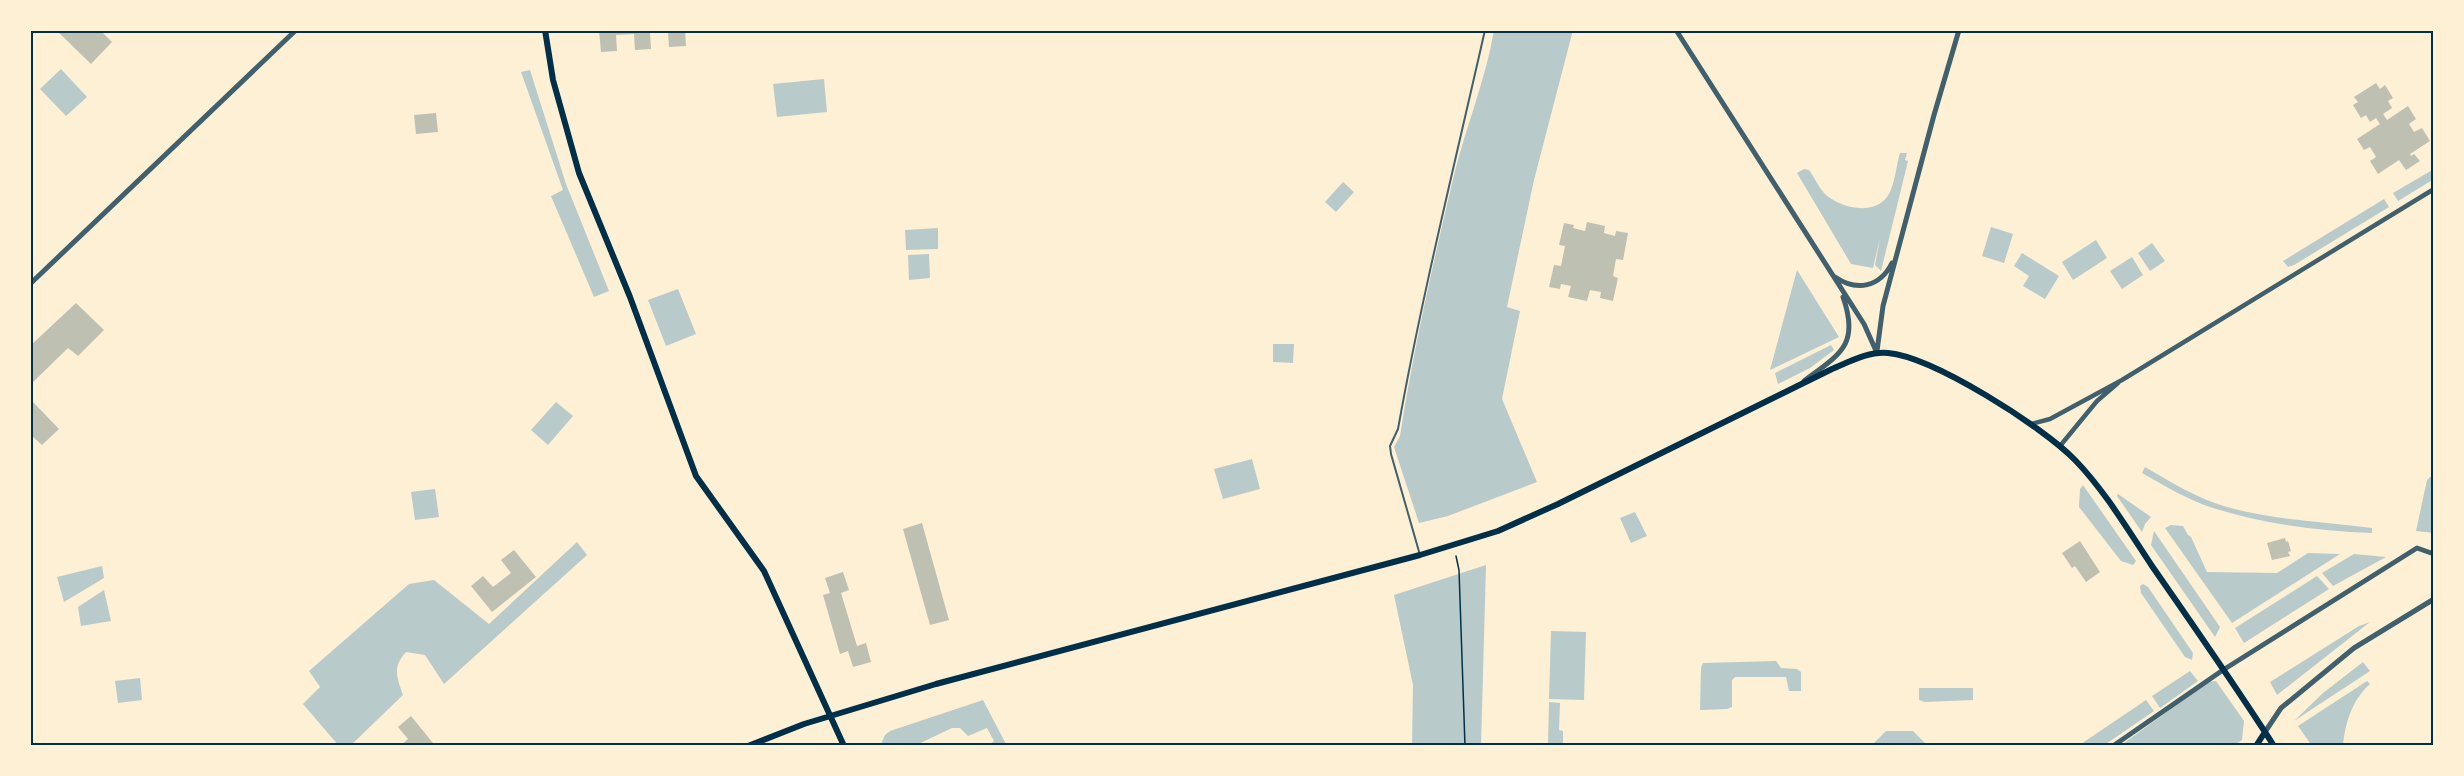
<svg xmlns="http://www.w3.org/2000/svg" width="2464" height="776" font-family="Helvetica,sans-serif">
<rect width="100%" height="100%" fill="#fdf0d5"/>
<!-- green -->
<path fill="#b9caca" d="M1494,30H1573L1534,180L1507,307L1520,311L1502,399L1537,482L1448,516L1419,523L1394,447L1400,436C1414,347 1434,259 1455,171C1467,124 1486,78 1494,30Z
M61,69L87,97L66,116L40,89Z
M530,70L566,184L609,291L594,297L551,196L563,190L521,72Z
M824,79L827,112L777,117L773,84Z
M1900,153H1907L1905,160L1908,161L1881,271L1875,265L1880,238L1873,268L1851,264L1797,173L1804,169L1809,170C1814,177 1818,186 1824,193C1839,208 1873,216 1887,197C1895,187 1896,165 1900,153Z
M2434,169V179L2398,201L2393,193Z
M1343,182L1354,192L1336,212L1325,202Z
M2384,199L2389,207L2294,265L2288,267L2283,261Z
M1991,227L2013,234L2004,263L1982,256Z
M938,228V249L906,250L905,230Z
M2096,240L2107,258L2073,280L2062,262Z
M2152,243L2165,261L2150,271L2138,253Z
M2022,253L2059,276L2045,299L2023,286L2029,276L2014,266Z
M929,254L930,278L909,280L908,255Z
M2132,257L2143,275L2122,289L2110,271Z
M1797,270L1839,337L1770,370Z
M678,289L696,334L666,346L648,300Z
M1273,344H1294L1293,363L1273,362Z
M1831,345L1834,350L1810,368L1778,384L1775,373Z
M556,402L573,416L548,445L531,430Z
M1252,459L1260,489L1223,499L1214,469Z
M2145,467C2171,482 2198,499 2227,507C2274,520 2324,522 2372,528V533C2319,531 2263,524 2213,508C2188,500 2165,486 2142,473Z
M2430,477H2434V533L2416,531L2427,480Z
M2083,485L2136,561L2133,565L2121,561L2079,507L2080,489Z
M435,489L439,517L415,520L411,492Z
M2118,494L2151,517L2145,524L2142,532L2117,496Z
M1635,512L1647,536L1631,543L1620,518Z
M2171,525L2183,526L2188,535L2191,537L2207,572L2277,573L2308,553L2340,554L2232,623L2165,528Z
M2154,531L2220,627L2215,637L2151,545Z
M577,542L587,555L444,684L425,655L406,652C392,667 397,678 403,695L350,746H339L303,704L320,687L309,671L409,584L434,580L489,624Z
M2354,554L2386,557L2333,586L2322,573Z
M1486,565L1481,746H1412L1413,685L1394,595Z
M102,566L104,578L64,602L57,577Z
M2317,576L2329,589L2244,643L2235,628Z
M2143,584L2148,587L2193,653L2192,660L2185,657L2141,593L2140,586Z
M104,590L111,621L81,626L78,607Z
M2370,622L2277,695L2270,682L2359,626Z
M1551,631L1586,632L1584,700L1549,699Z
M1776,661L1781,668L1797,669L1801,672V691H1789L1786,677H1735L1732,680V707L1727,709L1700,710L1701,668L1703,663Z
M2363,662L2370,671L2294,721L2323,693Z
M2190,671L2198,681L2160,708L2152,696Z
M140,678L142,700L118,703L115,681Z
M2216,681L2244,721L2242,740L2233,746H2120L2208,682Z
M2367,681L2370,684C2352,700 2345,723 2343,746H2312L2298,726Z
M1919,688H1973V700L1925,702L1919,700Z
M983,700L1007,746H988L994,741L987,728L968,736L960,728H952L914,746H882L881,744L885,735L890,731Z
M2146,700L2154,711L2103,746H2078Z
M1549,702L1560,703L1559,730L1563,731V743H1548Z
M1886,731H1913L1928,746H1871Z"/>
<!-- building -->
<path fill="#bec0b2" d="M56,30H100L112,42L91,64Z
M599,30H662V32L650,33L651,49L635,50L634,34L616,35L617,51L601,52Z
M668,30H685L686,46L669,47Z
M2376,83L2380,89L2385,85L2393,98L2388,101L2392,108L2383,114L2387,120L2408,106L2416,119L2409,124L2414,132L2422,128L2430,141L2410,154L2411,156L2414,154L2420,161L2406,170L2399,160L2378,174L2370,161L2376,157L2370,147L2364,150L2357,139L2380,124L2376,118L2370,122L2366,115L2361,118L2353,105L2358,102L2354,97Z
M436,113L438,132L416,134L414,115Z
M1587,222L1605,226L1604,233L1615,236L1616,231L1628,233L1623,260L1616,259L1613,276L1618,278L1613,301L1600,298L1601,292L1590,290L1587,301L1568,297L1571,286L1561,284L1560,289L1549,287L1554,265L1561,266L1565,246L1559,245L1564,223L1574,225L1573,228L1585,231Z
M76,303L104,330L78,356L68,348L30,385V346Z
M30,399L59,429L42,445L30,434Z
M922,523L949,620L930,625L903,529Z
M2285,538L2286,542L2288,541L2291,551L2288,552L2290,556L2272,560L2267,543Z
M2080,541L2100,572L2086,582L2075,566L2072,568L2062,553Z
M514,550L536,577L492,612L471,586L483,576L493,587L511,573L501,560Z
M843,572L849,590L841,593L857,646L866,643L871,662L853,667L848,651L840,654L823,595L830,593L825,578Z
M411,716L433,743L429,746H400L408,739L398,727Z"/>
<g fill="none" stroke-linecap="round" stroke-linejoin="round">
<!-- path -->
<path stroke="#003049" stroke-width="1.5" d="M1456,556L1459,570L1465,746"/>
<!-- service -->
<path stroke="#3f606c" stroke-width="2" d="M1420,555L1391,454L1390,446L1398,429C1422,295 1455,163 1485,30"/>
<!-- minor -->
<path stroke="#3f606c" stroke-width="4.5" d="M2031,424L2050,419L2122,380L2434,189
M2060,446L2097,401L2118,383"/>
<!-- tertiary -->
<path stroke="#3f606c" stroke-width="5" d="M1676,30L1864,324L1877,353
M1835,277C1857,292 1880,287 1892,263
M30,284L296,30
M1877,351L1883,306L1934,115L1959,30
M1804,381C1840,354 1860,345 1843,297
M2265,732L2281,708L2354,648L2434,599
M2113,746L2223,670L2417,548L2434,554"/>
<!-- secondary -->
<path stroke="#003049" stroke-width="6" d="M545,30L553,80L579,173L630,297L696,476L764,571L844,746
M748,746L804,724L936,684L1420,555L1498,531L1558,504L1832,369C1849,362 1869,351 1888,353C1933,357 2042,426 2075,460C2105,491 2128,530 2152,566C2193,625 2235,685 2274,746
M2256,746L2265,732"/>
</g>
<!-- border -->
<rect width="2464" height="776" fill="none" stroke="#fdf0d5" stroke-width="63"/>
<rect x="32" y="32" width="2400" height="712" fill="none" stroke="#003049" stroke-width="2"/>
</svg>
